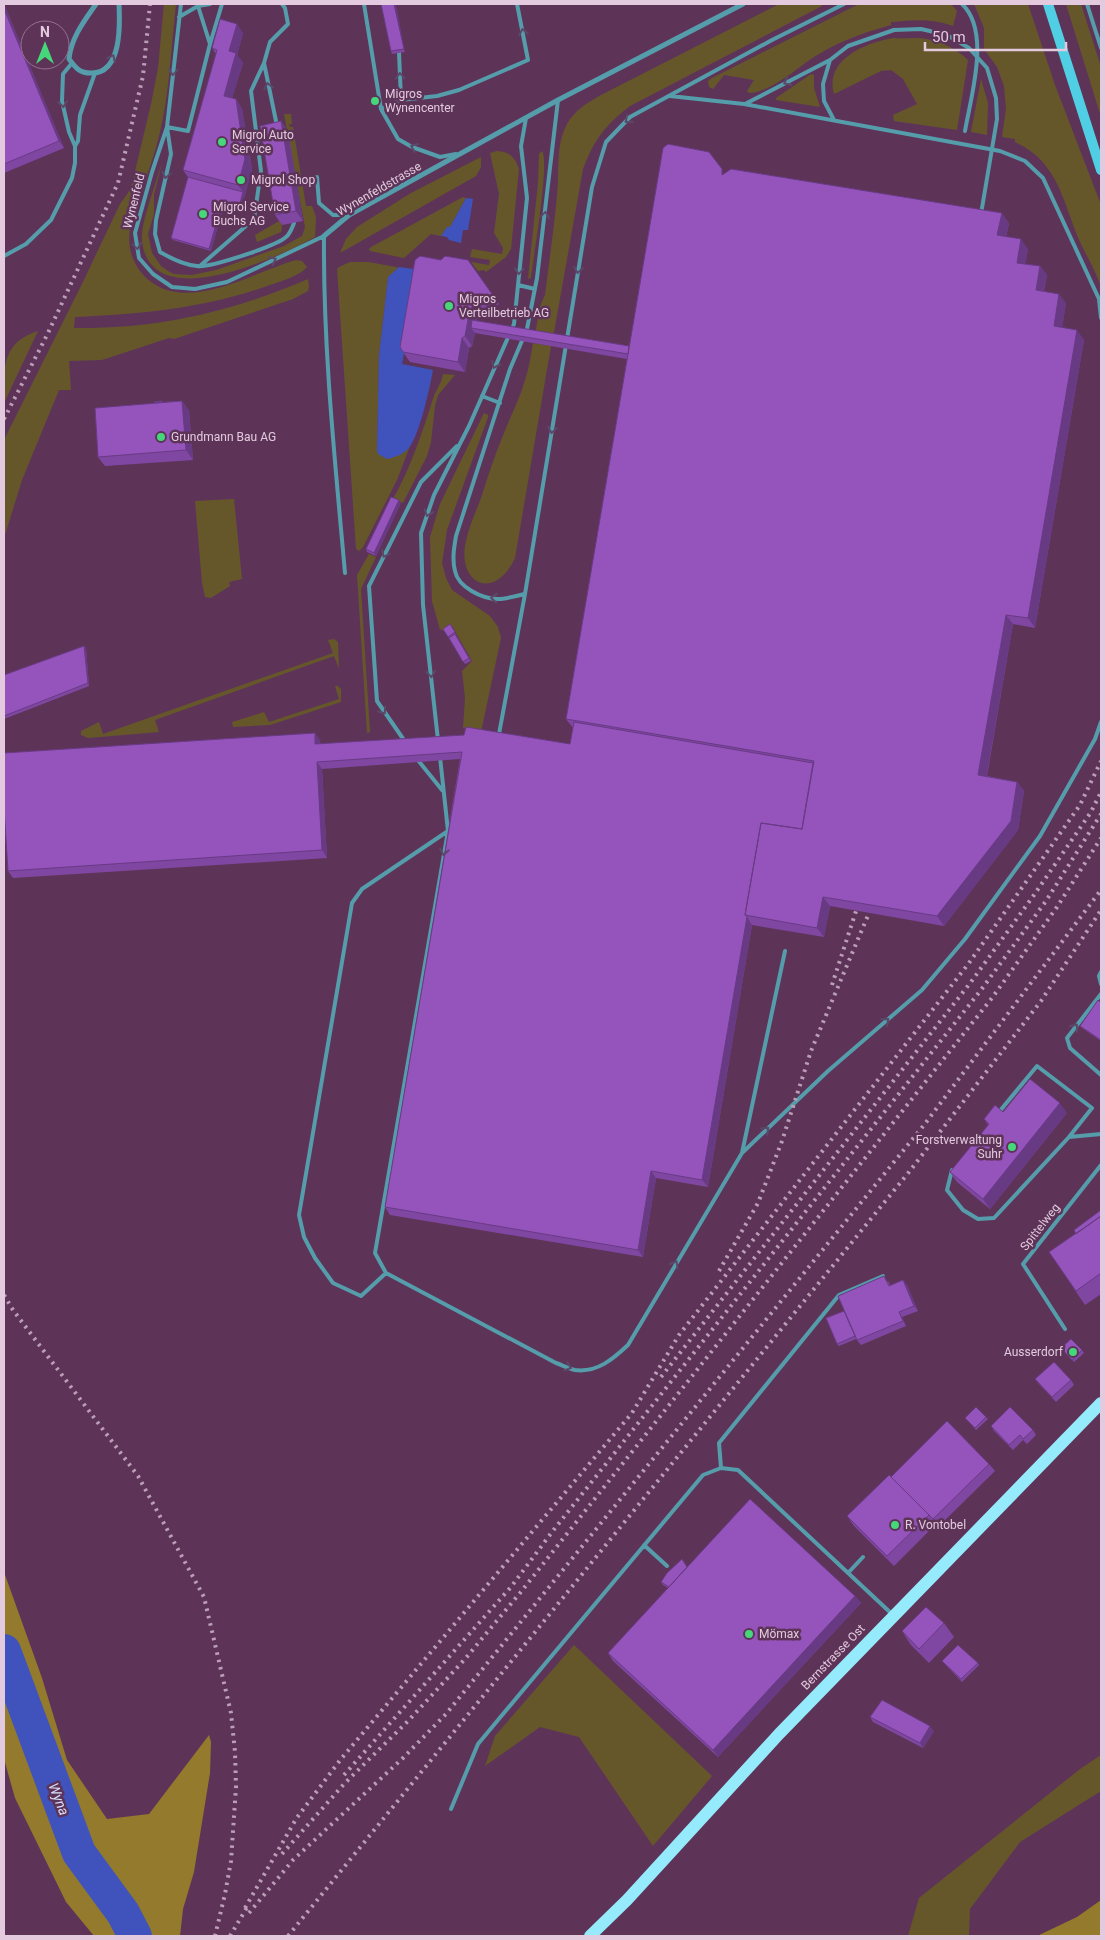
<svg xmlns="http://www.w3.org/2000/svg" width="1105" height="1940" font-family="Roboto,sans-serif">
<rect width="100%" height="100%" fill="#5d3458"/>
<!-- green -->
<path fill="#66572b" d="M164,4H176C171,47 170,89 160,132C156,149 150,166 145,182C138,203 126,226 130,248C134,271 153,289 176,292C213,298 261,270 296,260L302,261L307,267C299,276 284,280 273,284C207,308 144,314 75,317L74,328C158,329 231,312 308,279L309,286L308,291L293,299L174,339L169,338L102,360L69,361L71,390H59L22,480L4,538L5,438L81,286L120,204L128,193L132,184L151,104L158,68Z
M779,4H821L822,6L630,106C605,125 594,140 583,169L553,338L535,335L540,306L545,295C549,262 554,229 557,196C560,172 555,146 567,124C575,110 587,103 601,95Z
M859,4H951L957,11L953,26C931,18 913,20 891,22V25C866,32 842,40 819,54C798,66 773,92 749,93L747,91L754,80L724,75L713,89L709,87L708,81L712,78Z
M974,4H1028L1055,85L1101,205V287C1096,271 1087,257 1080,242C1063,203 1059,162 1015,142V139L1002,137L1006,109L1004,86L997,67L984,49V28Z
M1066,4H1081L1101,67V117Z
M894,38C900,39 907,38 914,38C935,38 953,46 968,60L957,130L894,121L893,115L917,104L903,79L891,70L881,71L834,94C824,59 867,42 894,38Z
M811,74L814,75V88L820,107L776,100V98Z
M981,79L988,103L987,135L971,132Z
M284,114H291L292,124H289L290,127H293L306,206H312L316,217L315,237C279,257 151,317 142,241C140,224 158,178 163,159L154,195V214L148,234L152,253L161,266L168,271L174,274L192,275L216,270L284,246L302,236L305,227Z
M497,151C510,152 515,157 519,169L511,249L506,257L486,272L484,270L478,271L471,262L489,265L490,260L470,257L472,249L502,254L503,248L494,233L499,194L490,153Z
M542,151C550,162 533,258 531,278L528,279L538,183L539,154Z
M481,157V167L476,176L340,253L346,239L357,227L411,193Z
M463,197L466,198L450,227H447L441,236L431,234L404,258L370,251L369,249L371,247Z
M281,220L282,228L281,232L257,242L255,235Z
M350,262H368L396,267L398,268L388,277L379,356L377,450H407L410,446L397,480L363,547L359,551L356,549L337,269L339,267Z
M38,331L4,403C4,371 0,343 38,331Z
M533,343L551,346L515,558C494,603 456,583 466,541C469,526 476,512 481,498C488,476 495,454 504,433C511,415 520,398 525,380C529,368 531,355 533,343Z
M443,374L455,375L438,395L435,406L431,442L427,456L403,503L393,499C411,467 422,433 433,399C436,389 441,385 443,374Z
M484,413L488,415V417L447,530L442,563L446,578L452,590L490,616L498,627L501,638L481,732L463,728L465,698L462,671L472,661L452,626L443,631L441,629L440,630L432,601L430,537L440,504Z
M234,499L242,579L229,582L230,586L211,598L205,597L202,583L195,501Z
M369,554L376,557L361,589L370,732L367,733L357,575Z
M334,639L338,642L339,669L334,656L155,720L159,732L88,738L81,735V731L99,722L103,734L333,653L328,640Z
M335,686H338L341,689V702L270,725L233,727L232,722L264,712L269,722L339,699Z
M574,1645L712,1776L653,1846L579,1737L540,1727L485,1766L495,1736Z
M1101,1755V1791L1020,1842L970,1909L969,1936H908L919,1898L1080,1769Z"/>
<!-- forest -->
<path fill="#937a2c" d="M4,1572L42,1678L67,1760L107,1819L149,1814L209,1735L211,1742L210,1773L194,1872L183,1909L180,1936H94L66,1902L15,1798L4,1759Z
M1101,1900V1936H1037L1077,1917Z"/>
<!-- water -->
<path fill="#4053bd" d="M466,198L473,199L468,230H463L461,243L449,240L447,237L441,236L447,227H450Z
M399,267L414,269L418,275L402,364L433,370C430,387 419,437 408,449C402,455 395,457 387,459L378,454L377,450L379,356L388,277Z"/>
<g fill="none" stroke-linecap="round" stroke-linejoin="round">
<!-- river -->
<path stroke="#4053bd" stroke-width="34" d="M4,1651L79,1853L123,1913L135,1936"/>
<!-- lane -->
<path stroke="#559dab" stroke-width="4" d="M181,4L167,127L152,172L135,233L139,258L153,274L172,287L195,289L227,282L324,236C323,348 335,461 345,573
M364,4L381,109
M962,4C991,31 971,96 965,131
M1087,4L1101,48
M198,6L210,44L188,131L167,127L171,154L156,220L155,234L160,252C172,259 184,265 197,266C210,268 276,246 286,237C290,234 292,228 294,223
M179,17L198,6L210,4
M210,44L222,4
M399,52L401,100
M670,96L744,104L1000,151L1025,161L1043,178L1099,299L1101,318
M558,100L537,278L527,329L510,369L456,536C454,548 452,559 455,571C458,587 482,599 498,599C506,599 516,596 525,594L592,187L606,142L630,117L772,40L844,4
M745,104L830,60
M834,120L824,101L823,84L830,60L848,46L894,30
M277,126L264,63L270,42L288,24L285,8L282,4
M75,146L78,141L80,115L95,73
M456,154L440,157L412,147L398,139L381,109L401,100L437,96L459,90L528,60L517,4
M317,177L319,203L333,215H349
M4,256L26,244L51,220L72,178L75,163V146L69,132L62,101L63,74L72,63
M201,265L254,219L261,171L251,91L264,63
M518,285L535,289
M482,396L500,403
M499,734L525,594
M438,740L423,605L421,533L434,495L469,426L514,324L527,198L521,146L526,118
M406,743L377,701L369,586L421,482L457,446
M417,759L442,790
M448,831L362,889L352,903L299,1215L304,1237L315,1258L333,1283L361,1296L386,1273L556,1363C562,1365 569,1369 575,1370C597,1373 613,1359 628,1345L742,1153L828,1071L922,990L965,939L1040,836L1095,739L1101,722
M1101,972L1099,976L1101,984
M1101,994L1067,1038L1070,1048L1101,1075
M999,1112L1037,1066L1092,1108L1069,1137
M742,1153L785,951
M952,1170L947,1190L963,1210L978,1219L994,1218L1069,1137L1101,1134
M386,1273L375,1253L448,831L440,757
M1065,1329L1023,1264L1101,1165
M721,1468L719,1443L839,1295L883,1276
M644,1545L667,1566
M848,1573L863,1557
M451,1809L478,1744L703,1475L721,1468L738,1470L893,1615"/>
<!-- street -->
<path stroke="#559dab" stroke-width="5" d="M96,4C84,21 71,38 69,59C76,68 79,73 91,73C122,74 120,24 119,4
M324,236L349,215L558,100L743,4"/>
<!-- secondary -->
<path stroke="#50cee4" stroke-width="10" d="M1048,4L1101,170"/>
<!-- primary -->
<path stroke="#95eafb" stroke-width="12" d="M590,1936L627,1900L779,1734L1101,1403"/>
<!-- rail -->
<path stroke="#bc9fb7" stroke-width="4" stroke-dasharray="2.5 5" stroke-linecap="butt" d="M4,419L48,333L118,183L143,76L150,4
M832,985L856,911
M719,1271L758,1203L782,1141L811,1051L869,913
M4,1295L13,1310L138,1476L204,1597L231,1713L235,1752L236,1787L231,1861L225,1894L215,1936
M661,1377L971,982L1034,895L1091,812L1101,792
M344,1775L511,1587L552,1532L981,990L1046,901L1101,814
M282,1854L344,1784L409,1720L465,1659L520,1593L992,998L1057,907L1101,838
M245,1908L296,1819L341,1759L632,1413L679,1335L969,963L1080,805L1101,761
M249,1913L293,1860L403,1758L446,1714L924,1125L1101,890
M230,1936L249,1904
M288,1936L909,1172L1041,1001L1101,910"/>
<!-- lane-bridge -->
<path stroke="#559dab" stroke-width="4" d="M894,30L921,29L947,35L969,48L987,68L996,98L997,119L981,214"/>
</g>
<!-- wall -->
<path fill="#8047a2" d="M4,4L64,148L4,173Z
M381,4L405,52L392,54L391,51Z
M243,33L237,55L243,63L232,98L236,99L242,109L252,169L241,210L224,205L211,251L173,240L171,238L188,177L183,170L216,54L212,48Z
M281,121L288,131L303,221L282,225L275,215Z
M725,173L1009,223L1006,237L1028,249L1025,264L1040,266L1047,275L1044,291L1066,303L1062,327L1084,340L1035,628L1013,624L987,776L1017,782L1024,791L1018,830L944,926L830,906L824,937L752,925L708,1187L656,1178L643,1257L390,1215L385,1207L460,759L322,769L327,858L13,878L8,871L320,740V744H570L573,728L566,719L627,359L475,333L472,346L469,348L465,372L410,362L403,352L441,260H468L499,304L477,319V321L629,346Z
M162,401L163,402L182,401L189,411L193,460L105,466L98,457L154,403Z
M401,503L376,556L367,552L366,549Z
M450,624L471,661L465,664L443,629Z
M84,646L86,648L89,686L4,719V675Z
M1101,1003V1041L1082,1028L1080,1026Z
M1003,1112L1067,1113L990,1209L957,1182L950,1172L988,1125L984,1119Z
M1101,1210V1294L1085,1305L1049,1252L1076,1234Z
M903,1280L907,1285L918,1311L902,1317L906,1326L861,1345L856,1339L839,1346L837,1344L844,1311L888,1281L890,1285Z
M1061,1348L1082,1350L1084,1353L1074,1362Z
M1035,1379L1071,1380L1074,1385L1056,1402L1039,1384Z
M986,1417L988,1419L976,1430L965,1418Z
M991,1426L1033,1430L1036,1435L1027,1444L1023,1440L1013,1450L994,1431Z
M989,1464L995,1471L938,1527L935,1523L936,1524L894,1566L854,1526L847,1516L891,1477Z
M687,1567L855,1596L861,1603L718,1757L613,1661L608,1653L668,1588L663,1585L661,1582Z
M944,1623L954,1637L929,1663L911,1645L902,1631Z
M942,1661L978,1663L979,1665L962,1682Z
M870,1717L934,1731L923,1748L873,1722Z"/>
<!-- shaded-wall -->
<path fill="#683a84" d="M4,4L64,148L59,141L4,9Z
M394,4H396L405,52L404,49Z
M237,24L243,33L237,55L243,63L230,105L224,96L229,51Z
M236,99L242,109L252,169L241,210L239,207L243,192L238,185Z
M281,121L288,131L303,221L296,211Z
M222,203L224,205L211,251L209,249Z
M1002,213L1009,223L1004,245L997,235Z
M1021,239L1028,249L1024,273L1017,263Z
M1040,266L1047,275L1042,300L1036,290Z
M1059,294L1066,303L1061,336L1054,326Z
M470,309L477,319L475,328H471L475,333L472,346L465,336Z
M1077,330L1084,340L1035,628L1028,618Z
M462,338L469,348L465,372L458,362Z
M182,401L189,411L193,460L186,450Z
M399,500L401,503L376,556L374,553Z
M1006,615L1013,624L985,785L978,775Z
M84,646L86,648L89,686L88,683Z
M315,733L320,740L321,752L315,744Z
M317,762L322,769L327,858L322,850Z
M1017,782L1024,791L1018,830L944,926L937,916Z
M823,897L830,906L824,937L817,928Z
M747,917L752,925L708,1187L702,1180Z
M1060,1103L1067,1113L990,1209L983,1199Z
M651,1171L656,1178L643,1257L638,1250Z
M903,1280L907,1285L918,1311L914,1306Z
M899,1312L902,1317L906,1326L903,1321Z
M855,1596L861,1603L718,1757L713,1750Z
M930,1726L934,1731L923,1748L920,1743Z"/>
<!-- building -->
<path fill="#9553bc" stroke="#683a84" d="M381,4H394L404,49L391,51Z
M4,9L59,141L4,164Z
M220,19L237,24L229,51L236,53L224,96L236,99L245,159L238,185L183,170L217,50L212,48Z
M281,121L296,211L275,215L260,126Z
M668,144L709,152L722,169V175L731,169L1002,213L997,235L1021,239L1017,263L1040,266L1036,290L1059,294L1054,326L1077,330L1028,618L1006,615L978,775L1017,782L1011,821L937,916L823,897L817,928L745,915L761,823L802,829L814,761L566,719L663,148Z
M188,177L243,192L239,207L222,203L209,249L171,238Z
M420,256L441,260L445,256L468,260L492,294L470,309L465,336L462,338L458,362L403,352L400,347L415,260Z
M472,320L629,346L628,354L471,328Z
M162,401V402L154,403V402Z
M182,401L186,450L98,457L95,408Z
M391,497L399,500L374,553L366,549Z
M450,624L455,632L448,637L443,629Z
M455,634L469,658L463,662L449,638Z
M84,646L88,683L4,716V675Z
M574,722L813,763L802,829L761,823L745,915L747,917L702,1180L651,1171L638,1250L385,1207L462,752L317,762L322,850L8,871L4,808V753L315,733V744L464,735L466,727L570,744Z
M1098,1000L1101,1003V1040L1080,1026Z
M1030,1079L1060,1103L983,1199L950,1172L989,1124L984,1119L995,1105L1003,1112Z
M1101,1210V1216L1076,1234L1074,1230Z
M1101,1216V1273L1076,1291L1049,1252Z
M884,1276L889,1286L903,1280L914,1306L899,1312L903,1321L857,1340L838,1296Z
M844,1311L855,1336L837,1344L826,1318Z
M1071,1339L1082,1350L1072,1360L1061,1348Z
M1054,1362L1071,1380L1052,1397L1035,1379Z
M976,1407L986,1417L975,1428L965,1418Z
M1010,1407L1033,1430L1023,1439L1020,1435L1009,1445L991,1426Z
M947,1421L989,1464L933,1519L891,1477Z
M889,1475L929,1515L887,1556L847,1516Z
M750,1499L855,1596L713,1750L608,1653Z
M682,1559L687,1567L669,1587L661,1582L667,1573Z
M926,1607L944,1623L919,1649L902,1631Z
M958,1645L978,1663L961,1679L942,1661Z
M882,1700L930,1726L920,1743L870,1717Z"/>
<!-- one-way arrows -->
<defs><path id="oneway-chevron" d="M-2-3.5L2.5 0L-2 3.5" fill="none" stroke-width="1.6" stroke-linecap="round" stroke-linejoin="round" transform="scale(1.25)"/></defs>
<g stroke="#5b4969">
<use href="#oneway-chevron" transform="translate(523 32) rotate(-101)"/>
<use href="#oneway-chevron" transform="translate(112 58) rotate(-63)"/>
<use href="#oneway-chevron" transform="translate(173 72) rotate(96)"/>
<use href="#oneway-chevron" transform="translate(400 76) rotate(-93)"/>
<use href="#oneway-chevron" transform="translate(787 82) rotate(153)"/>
<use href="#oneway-chevron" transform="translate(268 86) rotate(-102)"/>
<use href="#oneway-chevron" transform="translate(63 104) rotate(83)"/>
<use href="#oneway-chevron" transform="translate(628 120) rotate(140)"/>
<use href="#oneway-chevron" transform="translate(414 147) rotate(-156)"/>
<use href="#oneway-chevron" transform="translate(166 175) rotate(103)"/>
<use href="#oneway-chevron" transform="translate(545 215) rotate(-82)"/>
<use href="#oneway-chevron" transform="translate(137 246) rotate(82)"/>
<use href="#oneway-chevron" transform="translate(273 260) rotate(-25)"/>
<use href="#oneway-chevron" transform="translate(578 270) rotate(99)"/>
<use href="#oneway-chevron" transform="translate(519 271) rotate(94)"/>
<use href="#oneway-chevron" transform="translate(495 365) rotate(114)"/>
<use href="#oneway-chevron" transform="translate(552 430) rotate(99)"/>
<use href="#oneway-chevron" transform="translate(428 513) rotate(109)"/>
<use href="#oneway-chevron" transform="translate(385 554) rotate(116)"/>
<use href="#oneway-chevron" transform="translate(494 598) rotate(-176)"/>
<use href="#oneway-chevron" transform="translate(431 674) rotate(84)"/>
<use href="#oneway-chevron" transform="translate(383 711) rotate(55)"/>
<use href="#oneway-chevron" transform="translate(444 852) rotate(100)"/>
<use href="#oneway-chevron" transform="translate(886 1021) rotate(-41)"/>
<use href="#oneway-chevron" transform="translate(1075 1027) rotate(-52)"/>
<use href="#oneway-chevron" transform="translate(766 1130) rotate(-44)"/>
<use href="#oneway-chevron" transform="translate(675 1264) rotate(-60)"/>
<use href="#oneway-chevron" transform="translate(568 1367) rotate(19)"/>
</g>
<!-- markers -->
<g fill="#45d77a" stroke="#5d3458" stroke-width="2">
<circle cx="375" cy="101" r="5"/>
<circle cx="222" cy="142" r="5"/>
<circle cx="241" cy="180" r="5"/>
<circle cx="203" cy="214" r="5"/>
<circle cx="449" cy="306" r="5"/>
<circle cx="161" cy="437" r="5"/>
<circle cx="1012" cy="1147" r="5"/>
<circle cx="1073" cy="1352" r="5"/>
<circle cx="895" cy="1525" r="5"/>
<circle cx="749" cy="1634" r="5"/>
</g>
<g text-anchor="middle" stroke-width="5" stroke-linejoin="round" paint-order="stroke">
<!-- poi labels -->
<g font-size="12" fill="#e3cade" stroke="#5d3458" text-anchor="start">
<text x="385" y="98">Migros<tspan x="385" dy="14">Wynencenter</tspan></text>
<text x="232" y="139">Migrol Auto<tspan x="232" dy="14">Service</tspan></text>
<text x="251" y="184">Migrol Shop</text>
<text x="213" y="211">Migrol Service<tspan x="213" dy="14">Buchs AG</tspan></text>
<text x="459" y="303">Migros<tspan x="459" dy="14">Verteilbetrieb AG</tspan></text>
<text x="171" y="441">Grundmann Bau AG</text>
<text x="1002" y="1144" text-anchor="end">Forstverwaltung<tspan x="1002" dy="14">Suhr</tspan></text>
<text x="1063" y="1356" text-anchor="end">Ausserdorf</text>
<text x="905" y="1529">R. Vontobel</text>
<text x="759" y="1638">Mömax</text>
</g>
<!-- street labels -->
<g font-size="12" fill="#e3cade" stroke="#5d3458">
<text transform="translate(379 189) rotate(-30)" y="4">Wynenfeldstrasse</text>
<text transform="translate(134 201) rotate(-76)" y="4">Wynenfeld</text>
<text transform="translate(1040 1227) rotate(-52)" y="4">Spittelweg</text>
<text transform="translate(833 1657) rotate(-46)" y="4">Bernstrasse Ost</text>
</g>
<!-- water labels -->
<g font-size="14" font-style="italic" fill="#d8e1fc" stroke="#5d3458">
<text transform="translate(59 1799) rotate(69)" y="5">Wyna</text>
</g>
</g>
<!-- border -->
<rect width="1105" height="1940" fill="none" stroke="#e3cade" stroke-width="10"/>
<!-- north arrow -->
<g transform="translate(45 45)"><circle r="24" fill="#5d3458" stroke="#93708e"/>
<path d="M0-4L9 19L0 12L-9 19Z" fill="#45d77a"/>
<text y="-8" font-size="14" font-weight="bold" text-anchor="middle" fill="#e3cade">N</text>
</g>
<!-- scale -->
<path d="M925 42v8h141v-8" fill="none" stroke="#e3cade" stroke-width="2.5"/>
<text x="932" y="42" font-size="15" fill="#e3cade" stroke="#5d3458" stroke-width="4" paint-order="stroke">50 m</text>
</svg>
